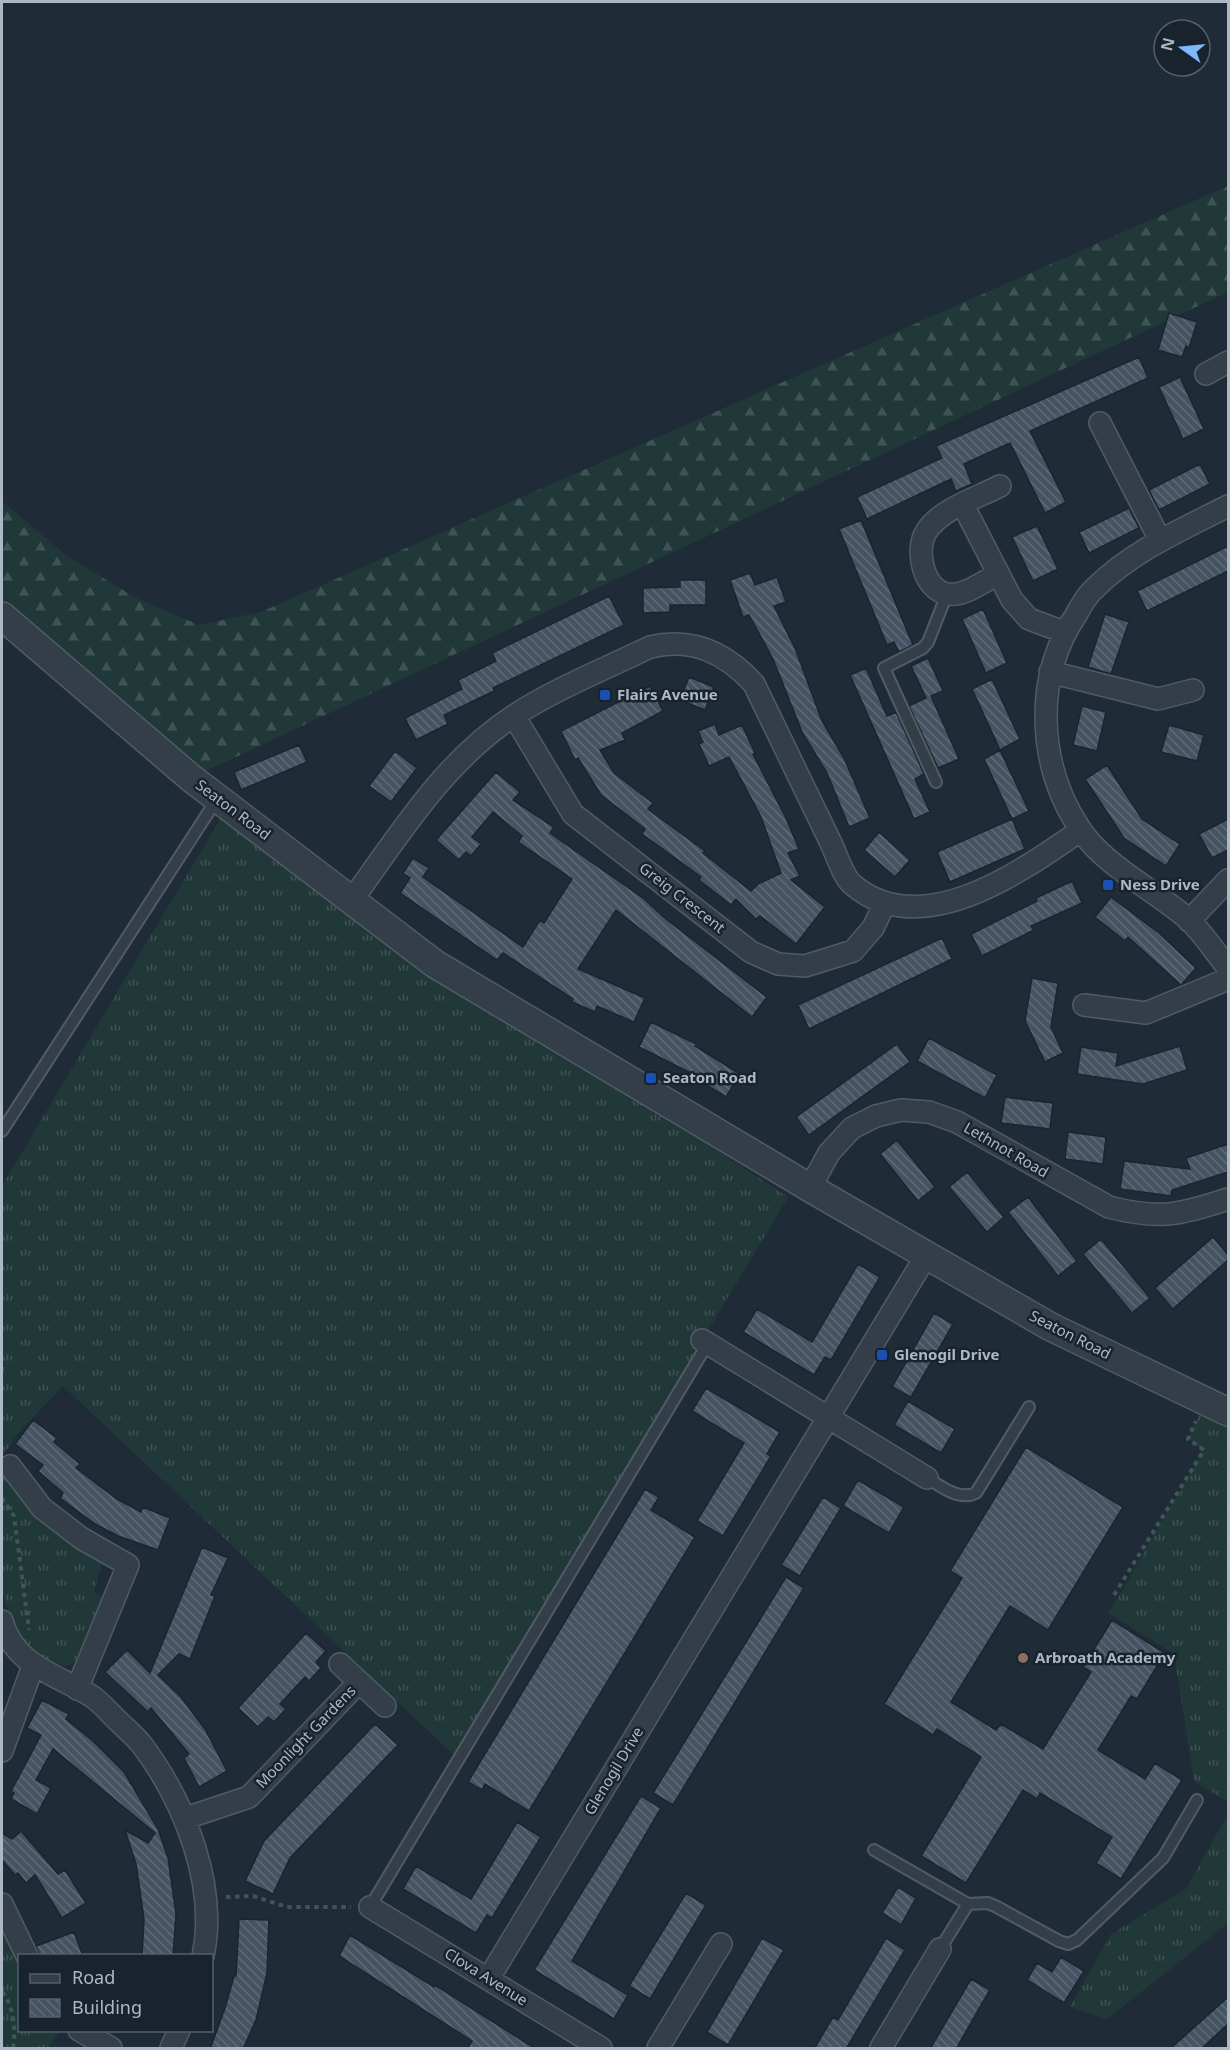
<svg xmlns="http://www.w3.org/2000/svg" width="1230" height="2050" font-family="'Noto Sans',sans-serif">
<defs>
<pattern id="grass-tufts" width="24" height="20" patternUnits="userSpaceOnUse" patternTransform="scale(1.5)"><rect width="24" height="20" fill="#213839"/><path d="M3 7l-1-3M5 7V3M7 7l1-3M15 17l-1-3M17 17v-4M19 17l1-3" fill="none" stroke="#3f5354"/></pattern>
<pattern id="forest-firs" width="22" height="20" patternUnits="userSpaceOnUse" patternTransform="scale(1.5)"><rect width="22" height="20" fill="#213839"/><path d="M5 1l3.5 6h-7zM16 11l3.5 6h-7z" fill="#3f5354"/></pattern>
<pattern id="building-back-hatch" width="6" height="6" patternUnits="userSpaceOnUse" patternTransform="scale(1.5)"><rect width="6" height="6" fill="#455362"/><path d="M-1 5l2 2M0 0l6 6M5-1l2 2" fill="none" stroke="#5d6a77"/></pattern>
</defs>
<rect width="100%" height="100%" fill="#1f2c38"/>
<!-- grass -->
<path fill="url(#grass-tufts)" d="M228,806L435,964L788,1197L454,1755L63,1386L19,1432L2,1457V1186Z
M1206,1401L1228,1412V1802L1194,1781L1174,1654L1109,1613L1203,1450L1188,1439Z
M2,1474C40,1508 53,1538 102,1563L94,1592L108,1599L85,1651L80,1650L75,1661L69,1665C55,1667 43,1655 28,1655L14,1630L2,1590Z
M1228,1814V1923L1107,2019L1070,2007L1111,1934L1186,1889Z
M2,1926L19,1962L20,2030L59,2031L48,2048H2Z"/>
<!-- forest -->
<path fill="url(#forest-firs)" d="M1228,186V292L191,778L2,616V501L67,556L136,598L199,625L261,612Z"/>
<!-- building -->
<path fill="url(#building-back-hatch)" stroke="#1a252f" stroke-width="1.5" d="M1169,313L1197,322L1189,348L1186,346L1182,357L1158,350Z
M1139,357L1148,378L1030,431L1066,502L1045,513L1010,443L964,464L972,484L956,491L951,479L867,519L857,497L942,458L936,446Z
M1180,377L1204,429L1183,439L1159,387Z
M1200,464L1210,484L1159,510L1149,490Z
M1129,508L1139,528L1089,553L1079,532Z
M861,520L913,645L899,652L894,642L887,645L839,529Z
M1037,526L1058,569L1033,581L1012,537Z
M1228,546V571L1147,611L1137,591Z
M750,573L755,585L777,577L786,602L774,606L795,648L822,721L844,758L870,818L849,827L827,773L802,732L773,659L749,615L743,617L730,580Z
M680,580H706V605H670V612L643,613V588L680,587Z
M609,596L624,625L493,688L494,691L444,715L448,724L416,740L405,718L462,689L458,680L496,661L492,653Z
M983,609L1007,663L986,673L962,619Z
M1105,614L1129,622L1111,674L1088,667Z
M928,658L943,691L931,696L959,759L938,768L909,706L926,698L911,666Z
M866,668L887,716L896,712L924,774L915,779L930,812L914,819L850,675Z
M689,677L714,687L705,710L680,700Z
M992,679L1020,739L1000,750L972,689Z
M650,686L663,711L622,733L625,740L600,750L614,773L653,803L648,809L705,851L703,853L751,891L758,884L781,873L761,817L729,757L709,766L699,744L703,742L698,731L715,724L719,735L742,725L755,753L753,754L786,818L799,849L788,853L800,876L791,880L825,907L796,944L760,916L756,919L736,899L731,905L699,880L701,877L642,834L645,829L601,795L578,758L575,760L561,731Z
M1082,706L1106,712L1097,751L1073,745Z
M1169,725L1204,735L1197,761L1161,752Z
M299,745L307,762L241,790L234,772Z
M1000,750L1029,811L1012,819L984,759Z
M395,751L417,768L391,802L369,786Z
M1107,765L1142,819L1180,844L1166,866L1124,838L1085,779Z
M496,772L520,792L513,800L554,827L550,833L643,898L666,919L767,997L752,1017L616,910L578,969L645,998L634,1022L597,1006L595,1012L572,1002L573,999L503,953L497,960L400,893L410,878L403,873L413,858L429,868L423,877L523,947L540,920L544,923L572,879L518,842L522,836L493,812L472,837L481,844L471,856L466,852L459,860L436,840Z
M1012,819L1025,849L950,882L937,852Z
M1228,819V850L1212,858L1199,834Z
M879,832L910,860L895,877L864,850Z
M1072,881L1082,903L1031,926L1034,930L982,956L971,934L1037,901L1036,898Z
M1111,897L1159,933L1196,968L1181,985L1128,937L1125,941L1095,917Z
M942,938L952,959L809,1029L798,1005Z
M1032,978L1058,983L1051,1027L1063,1053L1045,1062L1025,1021Z
M651,1022L696,1044L695,1046L740,1074L726,1097L690,1075L691,1073L639,1047Z
M929,1038L997,1075L985,1098L917,1061Z
M897,1044L910,1062L809,1135L796,1117Z
M1180,1046L1187,1070L1143,1084L1077,1074L1081,1047L1118,1053L1116,1066Z
M1005,1097L1053,1103L1050,1129L1001,1123Z
M1068,1132L1106,1137L1103,1164L1065,1159Z
M897,1140L935,1187L918,1201L880,1154Z
M1228,1144V1172L1172,1190L1171,1196L1120,1189L1124,1161L1190,1169L1186,1158Z
M967,1172L1004,1217L987,1232L949,1187Z
M1028,1197L1077,1261L1058,1276L1008,1212Z
M1213,1237L1228,1255V1260L1173,1309L1155,1288Z
M1101,1239L1150,1298L1132,1313L1083,1254Z
M858,1264L880,1277L831,1360L825,1357L814,1375L743,1332L757,1309L812,1342Z
M934,1313L953,1324L911,1397L892,1387Z
M706,1388L780,1432L767,1454L771,1456L723,1536L697,1521L744,1443L692,1411Z
M908,1401L955,1429L941,1453L894,1425Z
M33,1420L57,1438L54,1442L80,1464L76,1468L117,1499L141,1512L143,1507L170,1518L158,1550L118,1536L95,1524L60,1498L63,1493L38,1471L43,1465L15,1444Z
M1026,1447L1123,1507L1048,1630L1010,1606L951,1702L996,1730L1001,1724L1043,1749L1091,1672L1083,1667L1112,1620L1165,1653L1137,1699L1131,1696L1098,1750L1145,1779L1155,1763L1182,1780L1121,1879L1096,1863L1112,1837L1040,1793L1037,1799L1023,1790L966,1883L921,1856L981,1757L937,1729L933,1735L884,1704L962,1578L950,1571Z
M858,1480L904,1507L889,1533L843,1506Z
M645,1489L659,1497L651,1510L695,1537L529,1811L485,1784L482,1790L468,1782Z
M823,1497L841,1508L800,1576L781,1565Z
M202,1547L228,1558L211,1595L215,1596L190,1659L179,1654L158,1675L181,1697L205,1729L227,1771L199,1787L184,1758L189,1754L151,1708L148,1712L105,1672L127,1650L150,1673Z
M786,1577L804,1588L673,1805L653,1793Z
M306,1633L326,1651L316,1662L321,1668L309,1681L305,1677L280,1704L286,1709L274,1722L268,1717L258,1727L238,1708Z
M42,1700L69,1714L66,1719L93,1741L124,1772L158,1829L168,1858L176,1914L173,1956H142L144,1919L136,1864L125,1830L148,1843L155,1833L53,1749L36,1780L51,1788L37,1814L11,1799L14,1793L11,1791L41,1735L27,1728Z
M375,1724L398,1745L290,1858L273,1894L245,1881L264,1841Z
M641,1796L661,1808L572,1961L628,1995L614,2019L534,1970Z
M517,1822L541,1837L492,1918L487,1915L476,1933L403,1889L416,1866L471,1899Z
M21,1831L58,1874L65,1870L86,1903L62,1918L35,1875L26,1883L18,1873L15,1875L2,1860V1833L12,1839Z
M898,1887L916,1898L901,1925L882,1913Z
M686,1893L706,1905L650,1999L629,1986Z
M239,1919L269,1920L267,1973L256,2020L243,2049H210L225,2008L234,1976H236Z
M74,1932L83,1956H40L36,1946Z
M350,1935L434,1987L435,1985L536,2049H467L472,2041L339,1956Z
M762,1938L784,1950L728,2045L707,2032Z
M886,1938L905,1950L846,2049H814L833,2017L838,2020Z
M1061,1957L1084,1971L1064,2003L1027,1980L1037,1963L1052,1972Z
M971,1979L990,1990L980,2007L956,2049H930Z
M1228,1997V2024L1201,2049H1170Z"/>
<g fill="none" stroke-linecap="round" stroke-linejoin="round">
<!-- service casing -->
<g stroke="#505b66" stroke-width="14">
<path id="service" d="M936,782L884,668L923,648L928,642L947,594
M2,1131L217,799
M927,1478C942,1487 959,1501 976,1493L1029,1407
M874,1850L968,1904
M370,1907L708,1343
M940,1949L968,1904L988,1903L997,1907L1059,1941L1068,1944L1077,1940L1163,1858L1197,1800"/>
</g>
<!-- minor casing -->
<g stroke="#505b66" stroke-width="24">
<path id="minor" d="M1206,374L1228,362
M1100,423L1160,540
M963,505L1012,600L1029,619L1064,632
M1228,506C1181,530 1132,551 1094,589C1086,596 1081,606 1076,615C1033,679 1038,766 1080,829C1103,865 1156,891 1188,919C1203,933 1215,952 1228,968
M998,574C984,581 964,597 947,594C923,589 915,550 926,532C940,509 977,498 1000,486
M1050,672L1158,699L1193,690
M514,716L573,814L751,952L778,964L805,966L853,951L873,928L885,903
M352,900C400,834 444,761 515,715C557,688 605,669 650,647C693,637 726,653 754,684C779,736 805,789 830,841C836,853 843,877 853,885C922,943 1022,871 1081,830
M1189,921L1228,880
M1084,1005L1146,1013L1228,979
M810,1188L829,1153L852,1128L876,1116L901,1110L929,1112L957,1122L1109,1207C1159,1220 1180,1215 1228,1199
M702,1340L927,1478
M10,1466L42,1508L81,1538L128,1565L77,1689
M2,1621C14,1666 58,1675 93,1697C101,1703 109,1712 116,1719C125,1728 135,1736 142,1745C184,1801 218,1885 203,1956
M340,1664L385,1706
M2,1751L33,1666
M186,1818L249,1797L359,1682
M2,1904L27,1956
M370,1907L601,2048
M489,1978L926,1256
M79,2030L111,2048
M171,2048L179,2030
M658,2048L721,1944
M881,2048L940,1949"/>
</g>
<!-- tertiary casing -->
<g stroke="#505b66" stroke-width="30">
<path id="tertiary" d="M2,616L191,778L435,964L810,1188L1051,1327L1228,1412"/>
</g>
<!-- path -->
<path stroke="#3f5556" stroke-width="4" stroke-dasharray="4.5 4.5" stroke-linecap="butt" d="M2,1367V1375
M2,1498L14,1516L29,1630
M1114,1595L1204,1450L1188,1439L1196,1421
M226,1897L253,1896L287,1907H351
M2,1992C14,2005 16,2032 13,2048"/>
<!-- service -->
<use href="#service" stroke="#333e48" stroke-width="10"/>
<!-- minor -->
<use href="#minor" stroke="#333e48" stroke-width="21"/>
<!-- tertiary -->
<use href="#tertiary" stroke="#333e48" stroke-width="27"/>
</g>
<!-- markers -->
<g fill="#1a4fb4" stroke="#18232d" stroke-width="2">
<rect x="599" y="689" width="12" height="12" rx="3"/>
<rect x="1102" y="879" width="12" height="12" rx="3"/>
<rect x="645" y="1072" width="12" height="12" rx="3"/>
<rect x="876" y="1349" width="12" height="12" rx="3"/>
</g>
<circle fill="#8d6e63" stroke="#18232d" stroke-width="2" cx="1023" cy="1658" r="6"/>
<g text-anchor="middle" stroke-width="5" stroke-linejoin="round" paint-order="stroke">
<!-- poi labels -->
<g font-size="15" font-weight="bold" fill="#adb8c5" stroke="#18232d" text-anchor="start">
<text x="617" y="700">Flairs Avenue</text>
<text x="1120" y="890">Ness Drive</text>
<text x="663" y="1083">Seaton Road</text>
<text x="894" y="1360">Glenogil Drive</text>
<text x="1035" y="1663">Arbroath Academy</text>
</g>
<!-- street labels -->
<g font-size="15" fill="#adb8c5" stroke="#18232d">
<text transform="translate(233 810) rotate(37)" y="5">Seaton Road</text>
<text transform="translate(682 898) rotate(38)" y="5">Greig Crescent</text>
<text transform="translate(1006 1150) rotate(30)" y="5">Lethnot Road</text>
<text transform="translate(1070 1335) rotate(27)" y="5">Seaton Road</text>
<text transform="translate(306 1737) rotate(-46)" y="5">Moonlight Gardens</text>
<text transform="translate(614 1771) rotate(-59)" y="5">Glenogil Drive</text>
<text transform="translate(486 1977) rotate(32)" y="5">Clova Avenue</text>
</g>
</g>
<!-- border -->
<rect width="1230" height="2050" fill="none" stroke="#adb8c5" stroke-width="6"/>
<!-- legend -->
<rect x="18" y="1954" width="195" height="78" fill="#18232d" stroke="#545f6a" stroke-width="1.5"/>
<rect x="30" y="1974" width="30" height="9" fill="#333e48" stroke="#545f6a" stroke-width="1.5"/>
<text x="72" y="1984" font-size="18" fill="#adb8c5">Road</text>
<rect x="30" y="1999" width="30" height="18" fill="url(#building-back-hatch)" stroke="#545f6a" stroke-width="1.5"/>
<text x="72" y="2014" font-size="18" fill="#adb8c5">Building</text>
<!-- north arrow -->
<g transform="translate(1182 48) rotate(285)"><circle r="28" fill="#18232d" stroke="#545f6a" stroke-width="1.5"/>
<path d="M0-4.5L10 22L0 15L-10 22Z" fill="#7cb8fb"/>
<text y="-9" font-size="16" font-weight="bold" text-anchor="middle" fill="#adb8c5">N</text>
</g>
</svg>
